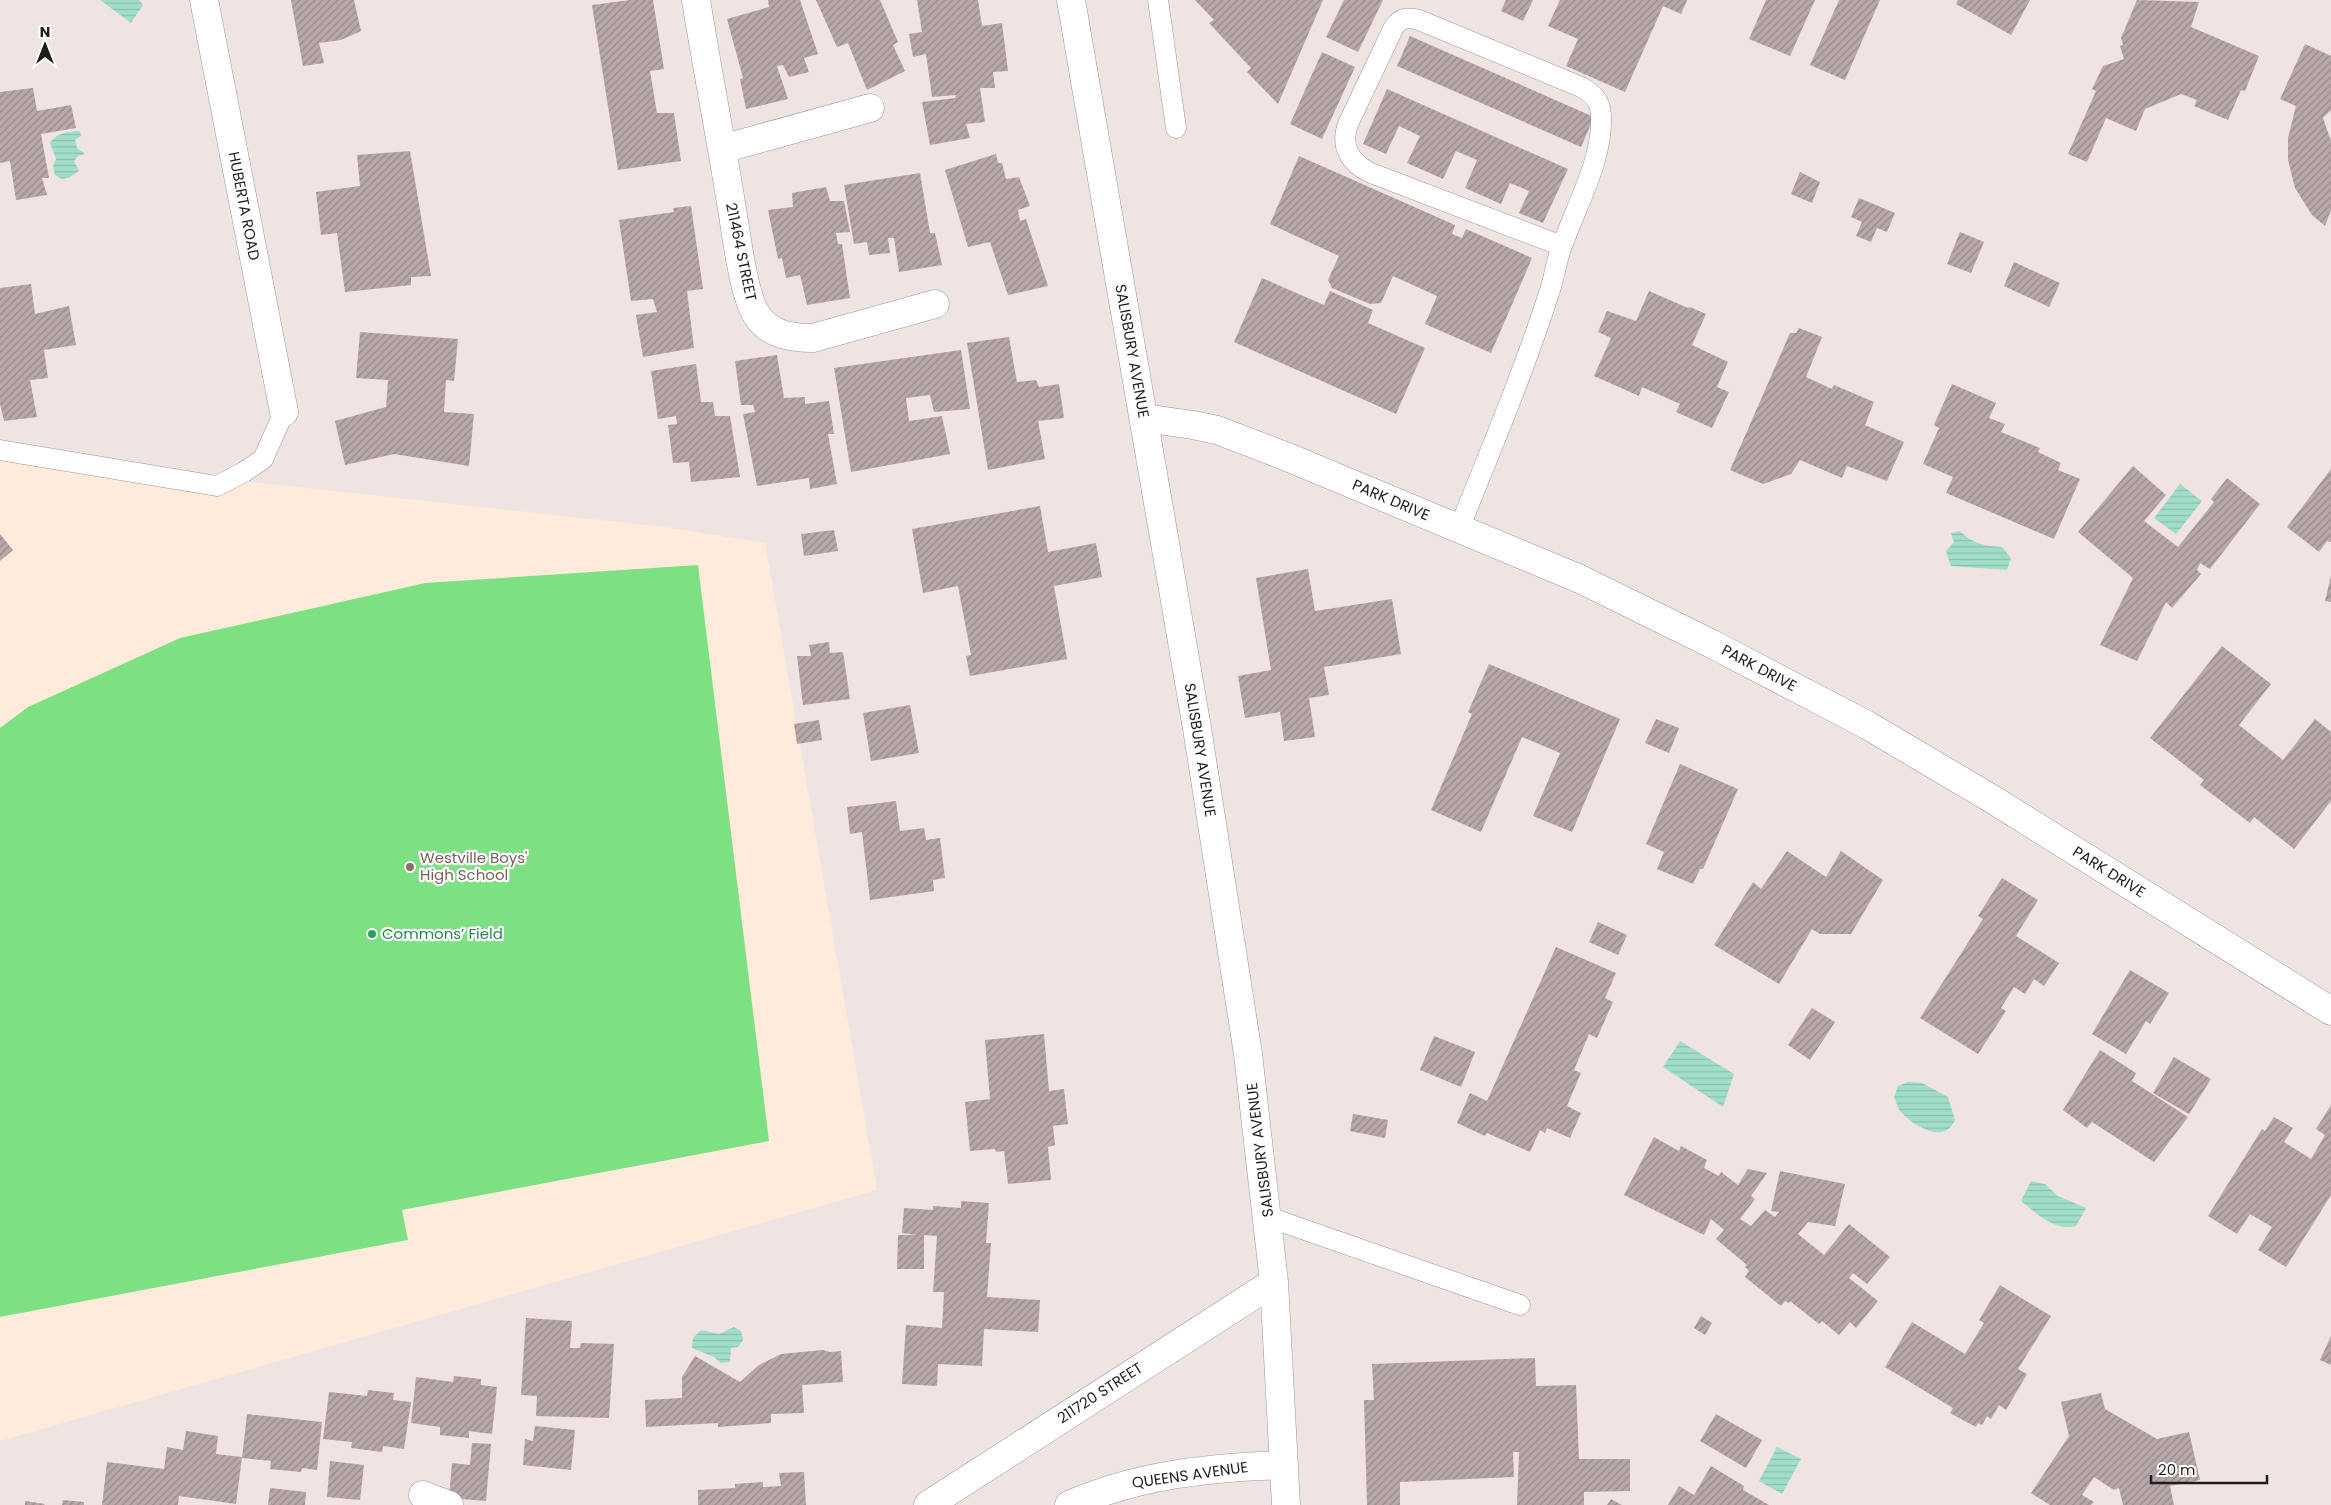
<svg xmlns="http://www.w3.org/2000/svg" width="2331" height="1505" font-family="Poppins,sans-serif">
<defs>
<pattern id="water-rules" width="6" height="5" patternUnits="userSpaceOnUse" patternTransform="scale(1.25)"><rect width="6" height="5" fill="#a1deca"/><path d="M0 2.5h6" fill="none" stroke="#8abead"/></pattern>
<pattern id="building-hatch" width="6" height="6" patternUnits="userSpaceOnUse" patternTransform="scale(1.25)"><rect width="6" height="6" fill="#b8a8aa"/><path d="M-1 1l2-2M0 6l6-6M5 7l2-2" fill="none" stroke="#95888a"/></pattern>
</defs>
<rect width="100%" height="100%" fill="#efe4e2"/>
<!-- education -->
<path fill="#ffebdb" d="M0,440L223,479L664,527L765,543L877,1190L0,1441Z"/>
<!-- pitch -->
<path fill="#7de184" d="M698,565L769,1141L402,1210L408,1240L0,1317V728L28,707L180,638L425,583Z"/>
<!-- water -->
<path fill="url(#water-rules)" d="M100,0H139L143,5L131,23Z
M80,131L81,136L75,140L77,148L85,154L78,156L74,161L79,171L70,177L62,179L55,175L53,166L56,159L50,143C57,132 68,132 80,131Z
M2180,484L2202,501L2176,534L2154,518Z
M1960,531C1972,544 1986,546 2002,547L2011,558L2007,570L1951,566L1946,551L1954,542L1951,533Z
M1680,1041L1734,1074L1723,1107L1663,1067Z
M1908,1082L1922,1083L1948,1097L1955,1120C1953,1124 1950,1129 1945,1131C1932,1137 1908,1121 1900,1111C1897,1107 1896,1101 1894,1097L1898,1086Z
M2031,1181L2045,1184L2058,1196L2086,1208L2076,1226C2055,1232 2035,1212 2021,1201Z
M734,1327L741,1331L743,1340L738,1347L731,1348L730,1362L721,1363L714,1357L692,1348L693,1338L701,1330L719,1334Z
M1777,1447L1801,1459L1782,1494L1759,1481Z"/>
<!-- building -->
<path fill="url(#building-hatch)" d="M291,0H354L361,31L341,40L319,43L324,63L303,66Z
M630,0H653L664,69L650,71L657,113H674L681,161L618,170L592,5Z
M768,0H800L818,54L804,58L809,72L789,77L783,65L777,66L788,99L746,109L740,79L743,78L727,19L769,7Z
M816,0H880L898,42L893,45L905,71L867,90L848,43L837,47Z
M917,0H978L982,26L1002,23L1008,71L993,72L995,88H980L985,122L966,124L970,138L930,145L922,102L955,98L956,95L932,97L926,54L913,57L909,34L922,32Z
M1195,0H1323L1278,104L1247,72L1251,68L1209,23L1214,20Z
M1344,0H1383L1358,52L1326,37Z
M1506,0H1533L1523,21L1501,11Z
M1560,0H1687L1681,14L1663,6L1625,92L1566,66L1578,39L1548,26Z
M1766,0H1815L1790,56L1749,39Z
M1839,0H1880L1845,80L1810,65Z
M1958,0H2030L2011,35L1956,4Z
M2137,0L2199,2L2191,27L2259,56L2245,91L2241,90L2228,120L2194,106L2197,100L2181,94L2145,109L2136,131L2106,118L2087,162L2068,154L2096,91L2092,89L2103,66L2124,59L2120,46L2123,45L2121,38Z
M1410,36L1594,117L1581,147L1397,66Z
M2305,44L2331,56V110L2323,118L2331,141V210L2325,226L2312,215L2295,188L2288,160V138L2296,106L2280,99Z
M1322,52L1355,67L1322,139L1290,124Z
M33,88L37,111L71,105L76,128L41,134L49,178H42L47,195L16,200L10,161L0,163V92Z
M1387,89L1568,169L1543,223L1519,213L1529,191L1510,183L1501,204L1465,188L1477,160L1456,151L1443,179L1407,163L1420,136L1399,126L1386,154L1363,144Z
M410,151L431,276L411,277V285L345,292L337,233L321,235L316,192L360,186L357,155Z
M996,154L998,163H1002L1006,179L1019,177L1030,206L1018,210L1020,221L1026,219L1048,286L1008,295L990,242L968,247L945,170Z
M1299,156L1455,225L1452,234L1462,238L1466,229L1532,258L1491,353L1425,324L1437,296L1393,276L1381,303L1370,304L1332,288L1328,280L1339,256L1270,224Z
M1800,172L1820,182L1812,203L1791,194Z
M920,173L930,233H935L942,265L899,272L894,238H888L890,253L869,255L867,242L854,244L844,185Z
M826,187L830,201H844L850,232L836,233L838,244H842L850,298L807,305L800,275L786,278L782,258L778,259L768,210L793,207L792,193Z
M1859,198L1895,213L1887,232L1877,228L1871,242L1856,236L1862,222L1851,217Z
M691,206L703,289L687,291L694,348L643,357L636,315L657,312L653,299L631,301L619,220L674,212L673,208Z
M1960,232L1984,242L1971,273L1947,264Z
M2014,262L2060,283L2049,307L2004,286Z
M1262,278L1324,305L1330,291L1373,310L1368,323L1425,348L1396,414L1234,342Z
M31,284L35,314L69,306L76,345L44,350L48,378L30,380L37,417L4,421L0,404V288Z
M1649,291L1688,308L1690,307L1706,314L1692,345L1728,362L1717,387L1729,392L1712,428L1676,412L1680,404L1642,387L1639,396L1594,376L1611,338L1598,332L1607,311L1636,321Z
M1799,328L1822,337L1806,377L1832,389L1834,385L1874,402L1865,425L1904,442L1887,481L1847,466L1842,478L1800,460L1791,474L1763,484L1730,470L1790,333H1796Z
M360,332L458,339L454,381L446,380L444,412L474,414L469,466L394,454L345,465L335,421L386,407L388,380L356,378Z
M1009,337L1017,382L1036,380L1039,387L1059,384L1064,418L1038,421L1045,459L988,470L967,343Z
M961,350L970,409L934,412L930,395L906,398L909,421L942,416L950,454L851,472L834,368Z
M777,355L784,398L805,397V404L829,401L834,434H828L837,484L810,489L809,478L757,486L743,414L755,412L753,405H741L735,361Z
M696,364L701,402H713L715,416H730L740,477L691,482L689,462L673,463L668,425L677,424L676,416L658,419L651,371Z
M1952,384L1996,403L1989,418L2005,424L2001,432L2040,448L2038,452L2061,463L2058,470L2080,479L2054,539L1946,493L1953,477L1923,464L1939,428L1934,425Z
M2133,466L2166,495L2144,521L2178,547L2214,502L2211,499L2227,478L2260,504L2210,569L2200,563L2197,570L2201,574L2172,608L2166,602L2137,661L2100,645L2133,578L2078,532Z
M2331,469V542L2327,541L2319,552L2287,527Z
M1040,506L1048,552L1096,543L1102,577L1054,586L1067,659L970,676L966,656L971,655L958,586L923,593L912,529Z
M834,530L838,551L804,556L801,534Z
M0,534L13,550L0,561Z
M1308,569L1315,611L1392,599L1401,654L1324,667L1329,695L1309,698L1315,737L1284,741L1280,712L1245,718L1238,676L1271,670L1256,578Z
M2331,576V602L2325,601Z
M829,642L830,653L843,652L850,699L803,705L797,656H811L809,645Z
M2222,646L2271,684L2239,725L2283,760L2315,719L2331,732V801L2294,849L2254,817L2250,823L2200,785L2204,780L2150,738Z
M1489,664L1620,719L1572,832L1533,816L1560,753L1522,737L1481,832L1431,810L1472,714L1468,712Z
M910,705L919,753L871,761L863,713Z
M1656,719L1679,728L1669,753L1645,743Z
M819,720L822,740L797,744L794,724Z
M1680,764L1738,789L1703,869H1700L1693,884L1657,869L1664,852L1646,844Z
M896,801L900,831L924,828L926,840L940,838L945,878L933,880L934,891L870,900L862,832L850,834L847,807Z
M1787,851L1826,877L1841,851L1883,880L1851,934H1820L1812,929L1779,984L1714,945L1753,882L1761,889Z
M2002,878L2038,900L2016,936L2059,963L2044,986L2034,979L2025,994L2014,987L2001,1008L2006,1011L1978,1054L1920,1018L1983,919L1978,916Z
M1598,922L1627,935L1618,955L1589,942Z
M1556,947L1616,973L1605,998L1613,1002L1597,1038L1589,1034L1574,1070L1581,1073L1567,1106L1581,1113L1570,1138L1547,1128L1545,1133L1540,1130L1530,1152L1487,1133L1485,1136L1457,1123L1470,1093L1487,1101Z
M2130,970L2169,993L2150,1024L2146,1021L2126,1054L2092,1034Z
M1812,1008L1835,1022L1810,1060L1788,1045Z
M1044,1034L1049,1091L1064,1089L1068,1124L1053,1126L1055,1145L1048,1147L1051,1180L1008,1184L1004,1151L996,1152L995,1149L970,1151L965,1102L990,1099L985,1040Z
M1434,1036L1475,1052L1461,1087L1420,1070Z
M2100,1050L2136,1073L2132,1081L2188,1117L2154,1162L2092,1122L2087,1128L2063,1110Z
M2174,1057L2211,1079L2189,1114L2153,1093Z
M2331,1105V1195L2286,1267L2258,1250L2272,1227L2250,1214L2237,1234L2208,1216L2262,1129L2265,1131L2274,1117L2293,1128L2284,1142L2311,1159L2325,1135L2316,1129Z
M1353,1114L1388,1120L1385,1138L1350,1131Z
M1654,1137L1679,1151L1681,1146L1707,1160L1704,1168L1719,1176L1721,1172L1738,1185L1748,1169L1767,1173L1751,1196L1755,1199L1740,1219L1751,1226L1765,1210L1775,1217L1779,1212L1771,1211L1780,1171L1845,1184L1835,1226L1808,1222L1798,1234L1824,1255L1849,1224L1890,1257L1867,1284L1853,1273L1849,1278L1878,1301L1856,1328L1850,1322L1839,1335L1822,1321L1819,1324L1790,1301L1789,1303L1785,1301L1781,1306L1745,1277L1749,1271L1745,1267L1747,1265L1716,1239L1724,1230L1711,1219L1704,1235L1624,1195Z
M961,1201L989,1203L986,1243H991L987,1297L1040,1300L1038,1332L984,1329L982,1366L938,1364L937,1386L902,1384L906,1325L942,1328L944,1292H933L937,1236L924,1235V1269H897L898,1235H917L902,1233L904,1208L933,1210V1206L961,1208Z
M2000,1285L2051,1316L2018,1369L2027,1374L2006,1410L1999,1405L1991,1419L1987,1416L1982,1425L1978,1423L1976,1427L1950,1413L1953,1408L1885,1367L1912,1322L1965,1354L1984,1323L1979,1320Z
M1701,1316L1712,1323L1705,1335L1694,1328Z
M526,1318L572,1321L570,1348H580L581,1343L614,1344L609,1418L536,1416L537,1396L521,1395Z
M2331,1336V1365L2320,1360Z
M823,1350L830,1352L841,1351L843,1382L802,1385L804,1413L771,1414V1423L718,1427V1423L646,1427L645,1400L682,1398V1377L695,1356L740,1382L759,1365L781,1354Z
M1535,1358L1536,1386L1576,1385L1579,1459H1630V1491L1584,1492V1505H1517L1519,1452H1513L1514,1477L1400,1482V1505H1367L1364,1400H1374L1372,1364Z
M454,1376L481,1379V1385L497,1387L492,1434L469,1431V1438L440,1435V1427L411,1423L416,1377L453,1382Z
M368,1390L394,1393L393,1400L411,1402L404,1449L383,1446L382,1452L351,1448L352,1442L323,1439L329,1392L367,1396Z
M2101,1393L2105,1409L2157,1439L2189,1432L2200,1480L2170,1486L2174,1505H2123L2119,1488L2114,1490L2094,1477L2082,1495L2094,1502L2091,1505H2050L2031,1493L2069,1436L2061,1402Z
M247,1414L322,1422L317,1470L302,1468L301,1472L270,1469L271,1461L242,1458Z
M1716,1414L1762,1440L1746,1468L1700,1441Z
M535,1426L575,1430L571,1470L523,1465L525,1439L533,1441Z
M186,1431L218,1436L216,1454L242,1457L236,1504L179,1496L178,1505H102L107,1462L164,1469L167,1447L183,1450Z
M472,1443L491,1444L486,1501L449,1498L452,1463L470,1465Z
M330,1461L364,1465L360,1500L327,1497Z
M1711,1466L1744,1486L1743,1490L1769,1505H1668L1679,1486L1694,1495Z
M804,1472L806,1505H698V1490L735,1488V1484L763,1482V1487L781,1486L779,1473Z
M270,1488L306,1492L305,1505H268Z
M1611,1499L1622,1505H1607Z
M63,1500L84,1502V1505H62Z
M25,1501L45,1504L44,1505H25Z"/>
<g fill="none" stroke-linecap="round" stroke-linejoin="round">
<!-- lane casing -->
<g stroke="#979797" stroke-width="21">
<path id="lane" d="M1158,0L1176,128
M0,450L217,486L244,472L263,459L284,412
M1459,529C1491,449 1525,369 1551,287C1555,273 1557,259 1562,246C1576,206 1603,160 1601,116C1601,101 1593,94 1581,87L1419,20C1408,17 1400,17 1393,29L1348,124C1340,147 1350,163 1371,173L1562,246
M1268,1217L1520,1305"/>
</g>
<!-- street casing -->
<g stroke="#979797" stroke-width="29">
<path id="street" d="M204,0L284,412
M696,0C707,68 720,135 731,203C736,230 743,297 758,317C771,335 792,338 813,338L935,304
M1071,0L1197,728L1248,1054L1274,1282L1286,1505
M722,149L870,108
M1144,418L1193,425L1217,430L1285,456L1580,579L1712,644L1867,725L1992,799L2331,1011
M423,1495L449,1505
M928,1505L1274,1282
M1069,1505C1137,1475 1211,1467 1284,1465"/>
</g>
<!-- lane -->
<use href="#lane" stroke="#fff" stroke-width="20"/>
<!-- street -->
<use href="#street" stroke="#fff" stroke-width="28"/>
</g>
<!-- markers -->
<circle fill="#8d6e63" stroke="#fff" stroke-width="2" cx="410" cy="867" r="5"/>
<circle fill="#2e9e5b" stroke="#fff" stroke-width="2" cx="372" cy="934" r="5"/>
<g text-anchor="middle" stroke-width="4.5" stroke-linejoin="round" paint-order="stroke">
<!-- street labels -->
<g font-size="15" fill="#1d1d1d" stroke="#fff">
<text transform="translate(244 206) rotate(79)" y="5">HUBERTA ROAD</text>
<text transform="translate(741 252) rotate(78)" y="5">211464 STREET</text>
<text transform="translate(1132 351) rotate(80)" y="5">SALISBURY AVENUE</text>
<text transform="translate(1391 500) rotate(23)" y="5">PARK DRIVE</text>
<text transform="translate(1759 668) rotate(28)" y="5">PARK DRIVE</text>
<text transform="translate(1200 750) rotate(81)" y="5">SALISBURY AVENUE</text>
<text transform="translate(2109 872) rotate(32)" y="5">PARK DRIVE</text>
<text transform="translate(1260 1150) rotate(-97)" y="5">SALISBURY AVENUE</text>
<text transform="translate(1100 1393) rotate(-33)" y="5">211720 STREET</text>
<text transform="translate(1190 1475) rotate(-8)" y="5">QUEENS AVENUE</text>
</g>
<!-- education labels -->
<g font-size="15" fill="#785e54" stroke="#fff" text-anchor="start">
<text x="420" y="863">Westville Boys'<tspan x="420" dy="17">High School</tspan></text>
</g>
<!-- leisure labels -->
<g font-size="15" fill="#27864d" stroke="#fff" text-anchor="start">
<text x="382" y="939">Commons’ Field</text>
</g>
</g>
<!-- north arrow -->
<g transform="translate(45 45)" stroke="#ffffff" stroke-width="4" paint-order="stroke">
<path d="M0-4L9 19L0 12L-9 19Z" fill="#1d1d1d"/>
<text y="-8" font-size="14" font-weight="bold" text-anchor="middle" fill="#1d1d1d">N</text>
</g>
<!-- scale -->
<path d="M2151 1475v8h116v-8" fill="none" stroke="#1d1d1d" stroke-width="2.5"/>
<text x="2158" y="1475" font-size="15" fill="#1d1d1d" stroke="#ffffff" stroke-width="4" paint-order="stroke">20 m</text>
</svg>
